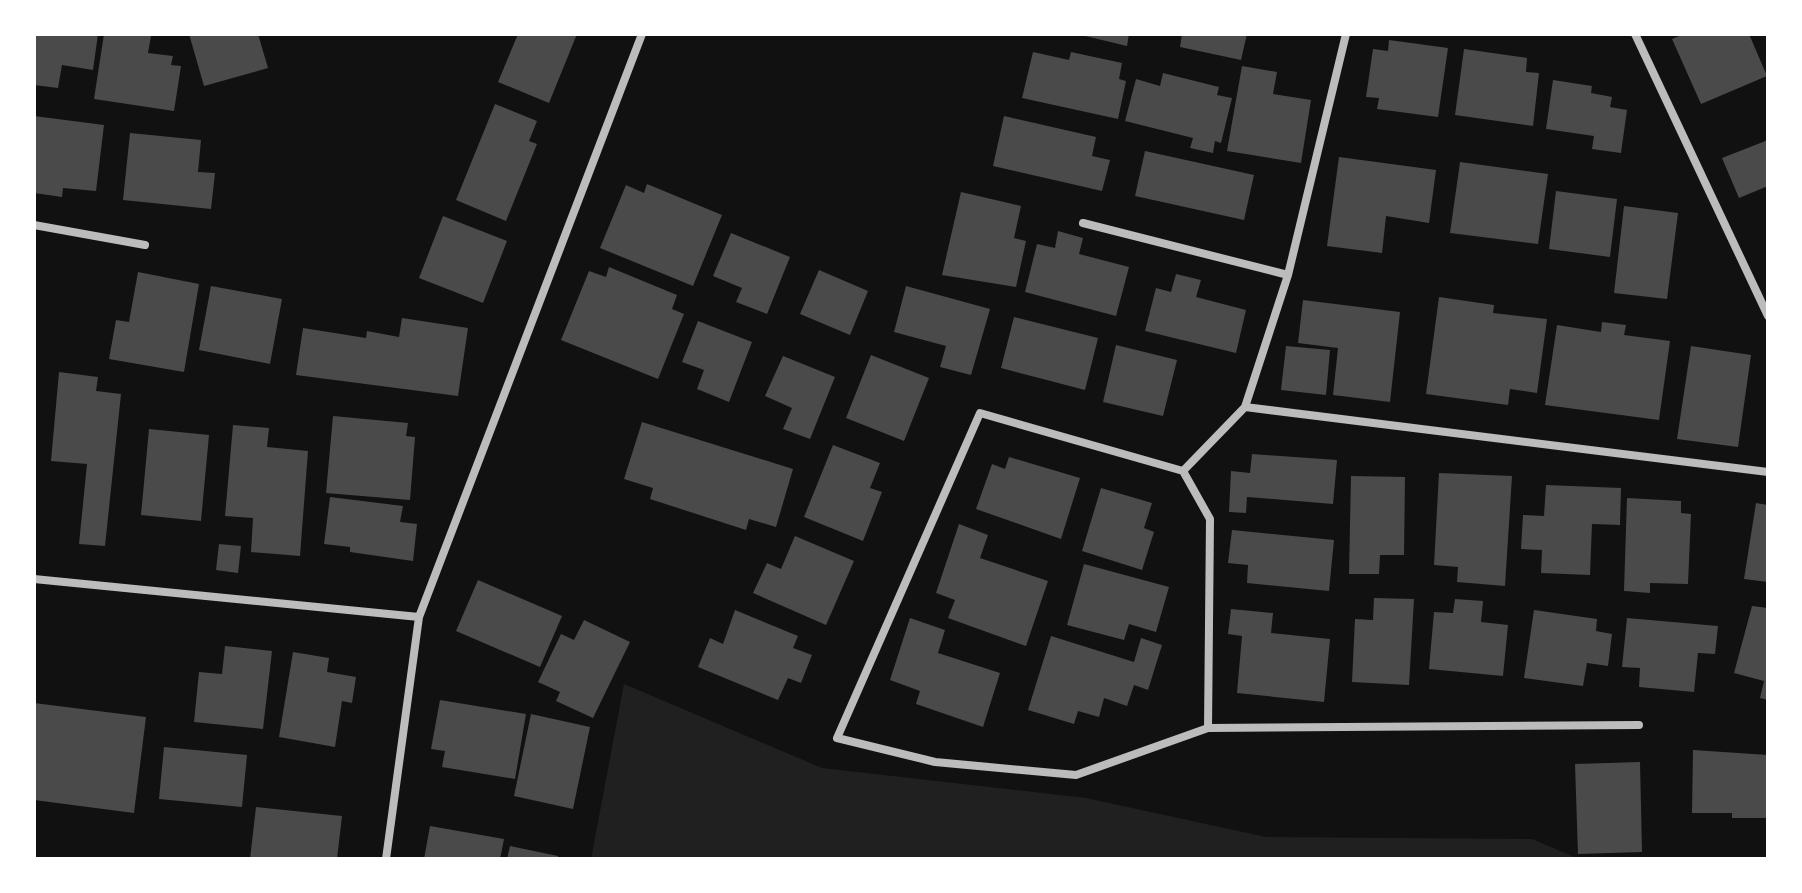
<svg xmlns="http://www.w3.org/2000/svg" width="1802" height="893" font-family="Cabin,sans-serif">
<rect width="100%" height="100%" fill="#111"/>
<!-- green -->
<path fill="#202020" d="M624,684L822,768L1086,798L1266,837L1532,839L1579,859H591Z"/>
<!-- building -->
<path fill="#4a4a4a" d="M34,34H98L93,70L62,65L58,88L34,85Z
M104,34L151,36L148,53L173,56L171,65L181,66L174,111L94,99Z
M189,34H258L268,68L204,86Z
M518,34H577L549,103L498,82Z
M1077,34H1129L1127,46Z
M1182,34H1247L1241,60L1180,47Z
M1684,34H1749L1767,76L1701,104L1672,39Z
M1389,40L1448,48L1438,117L1377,109L1379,98L1366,97L1373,49L1388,51Z
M1464,49L1527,58L1526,72L1539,73L1533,126L1455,115Z
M1033,52L1069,60L1071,52L1122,63L1119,79L1126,81L1118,119L1022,98Z
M1242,66L1277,72L1273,94L1311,100L1301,163L1227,151Z
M1163,73L1219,87L1217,95L1232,98L1221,143L1215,141L1213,153L1190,148L1193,138L1125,121L1136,79L1160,86Z
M1553,80L1592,86L1591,93L1612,97L1610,107L1627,110L1621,153L1592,149L1594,136L1546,129Z
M495,104L537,121L529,141L537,144L506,221L456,200Z
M34,116L104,125L96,191L63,188L62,197L34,193Z
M1004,116L1096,137L1092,156L1110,160L1102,191L993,166Z
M130,133L201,140L198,172L215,173L211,209L123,200Z
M1768,140V186L1739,198L1722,158Z
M1145,151L1254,175L1244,220L1135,196Z
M1339,157L1436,170L1429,223L1386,216L1382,253L1327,246Z
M1460,162L1548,174L1538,244L1450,233Z
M647,184L722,215L693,286L600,248L626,185L644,193Z
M1556,191L1617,199L1610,257L1549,249Z
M961,192L1021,206L1014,238L1026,241L1016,287L942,275Z
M1624,206L1678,213L1667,299L1614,293Z
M443,216L507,241L483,303L419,278Z
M1058,231L1083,238L1079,254L1129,267L1116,316L1025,292L1037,244L1055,248Z
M731,233L790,257L767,314L736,302L742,288L713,276Z
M609,267L677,295L672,309L684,314L658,379L561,340L589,271L606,277Z
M819,270L868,291L850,335L800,314Z
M138,272L199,284L184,372L109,359L116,320L129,322Z
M1176,274L1201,280L1196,297L1246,310L1236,353L1145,331L1156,288L1171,292Z
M211,286L282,299L270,364L199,350Z
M906,286L990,309L971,375L940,367L946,346L894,332Z
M1439,297L1494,305L1493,313L1547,319L1537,393L1510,389L1508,405L1426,394Z
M1303,300L1400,312L1390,402L1333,395L1338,348L1298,343Z
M1014,317L1098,338L1085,390L1001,368Z
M402,318L468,328L458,396L296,375L303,328L366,338L367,331L399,337Z
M698,321L752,342L729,402L697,389L704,370L682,362Z
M1602,322L1626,325L1624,335L1670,341L1659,420L1545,405L1557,325L1601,332Z
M1116,345L1177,360L1163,416L1103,402Z
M1286,346L1330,350L1326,395L1281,390Z
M1691,346L1751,355L1738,447L1677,439Z
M871,355L929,378L904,441L846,418Z
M783,356L835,377L810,439L783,429L792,408L765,396Z
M59,372L98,377L96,391L121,394L105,546L79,544L87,464L51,461Z
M333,416L408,423L406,436L415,437L410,500L326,493Z
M642,422L793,469L776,527L749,519L746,530L650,499L653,488L624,479Z
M233,425L269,428L267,447L308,451L300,556L251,552L253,518L225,516Z
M149,429L209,435L201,521L141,515Z
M833,445L880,463L870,488L882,492L863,541L804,517Z
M1252,454L1337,460L1333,504L1247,497L1246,513L1229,512L1231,471L1250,473Z
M1009,457L1080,478L1061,539L976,509L992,464L1005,469Z
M1439,473L1512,476L1505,586L1457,582L1458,567L1434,565Z
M1351,476L1405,477L1404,555H1380L1379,574H1349Z
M1546,485L1621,488L1620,525L1592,524L1590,575L1541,573L1542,550L1521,549L1523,515L1544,516Z
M1101,488L1152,503L1144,528L1154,532L1142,570L1082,551Z
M330,497L403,506L400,522L417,524L413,561L350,552V547L324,544Z
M1627,498L1681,501V513L1691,514L1688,584L1650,583V593L1624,591Z
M1756,503L1768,505V582L1744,579Z
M959,524L988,535L980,558L1048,581L1026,646L948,618L955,600L936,593Z
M1232,530L1334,540L1329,591L1247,583L1248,565L1228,563Z
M795,536L854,561L826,625L753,593L767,563L781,569Z
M219,544L241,546L238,573L216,570Z
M1084,564L1169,587L1156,632L1129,624L1124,640L1067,625Z
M478,580L562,616L540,667L456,631Z
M1374,598L1414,599L1409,685L1352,682L1355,619L1373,620Z
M1455,599L1483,601L1481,622L1508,625L1503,676L1429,669L1434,612L1453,613Z
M1752,606L1768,608V700L1760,698L1764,681L1734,673Z
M1231,609L1273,613L1271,633L1330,639L1324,702L1237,693L1242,636L1228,634Z
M735,610L798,636L793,648L812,655L801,683L788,678L778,700L698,667L710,638L723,644Z
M1534,610L1597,619L1596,631L1612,634L1608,666L1587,663L1583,686L1524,678Z
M910,618L945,630L938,653L1000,673L983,727L916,704L920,691L890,680Z
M1627,618L1718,626L1715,654L1698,653L1694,692L1639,687L1640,668L1622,667Z
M584,620L630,642L593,718L556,701L560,692L538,682L561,634L574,640Z
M1051,636L1134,662L1141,638L1162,645L1148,690L1134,685L1127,706L1104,698L1099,717L1078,711L1074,724L1028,710Z
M225,646L272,651L263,729L194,722L199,672L222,674Z
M293,652L329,658L327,672L356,677L352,703L342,701L335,747L279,737Z
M440,700L526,714L515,779L442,767L445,751L431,749Z
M34,703L146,717L134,813L34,800Z
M531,714L590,727L573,809L514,796Z
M164,747L247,755L242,807L159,799Z
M1693,750L1768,755V818H1732V813H1692Z
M1640,762L1642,852L1578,854L1575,764Z
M256,807L342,816L337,859H250Z
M430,826L504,839L500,859H424Z
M510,846L558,856V859H507Z"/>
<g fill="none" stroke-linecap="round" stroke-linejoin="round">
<!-- minor -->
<path stroke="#bcbcbc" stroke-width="8" d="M1635,34L1768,316
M1083,223L1288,275
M34,225L145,245
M1245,407L1768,472
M980,413L1183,471L1210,519L1208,728L1076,775L935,762L837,738Z
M1183,471L1245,407L1288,275L1346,34
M34,579L419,617
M1208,728L1639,725
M386,859L419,617L642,34"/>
</g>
<!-- border -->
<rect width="1802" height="893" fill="none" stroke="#ffffff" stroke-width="72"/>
</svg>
